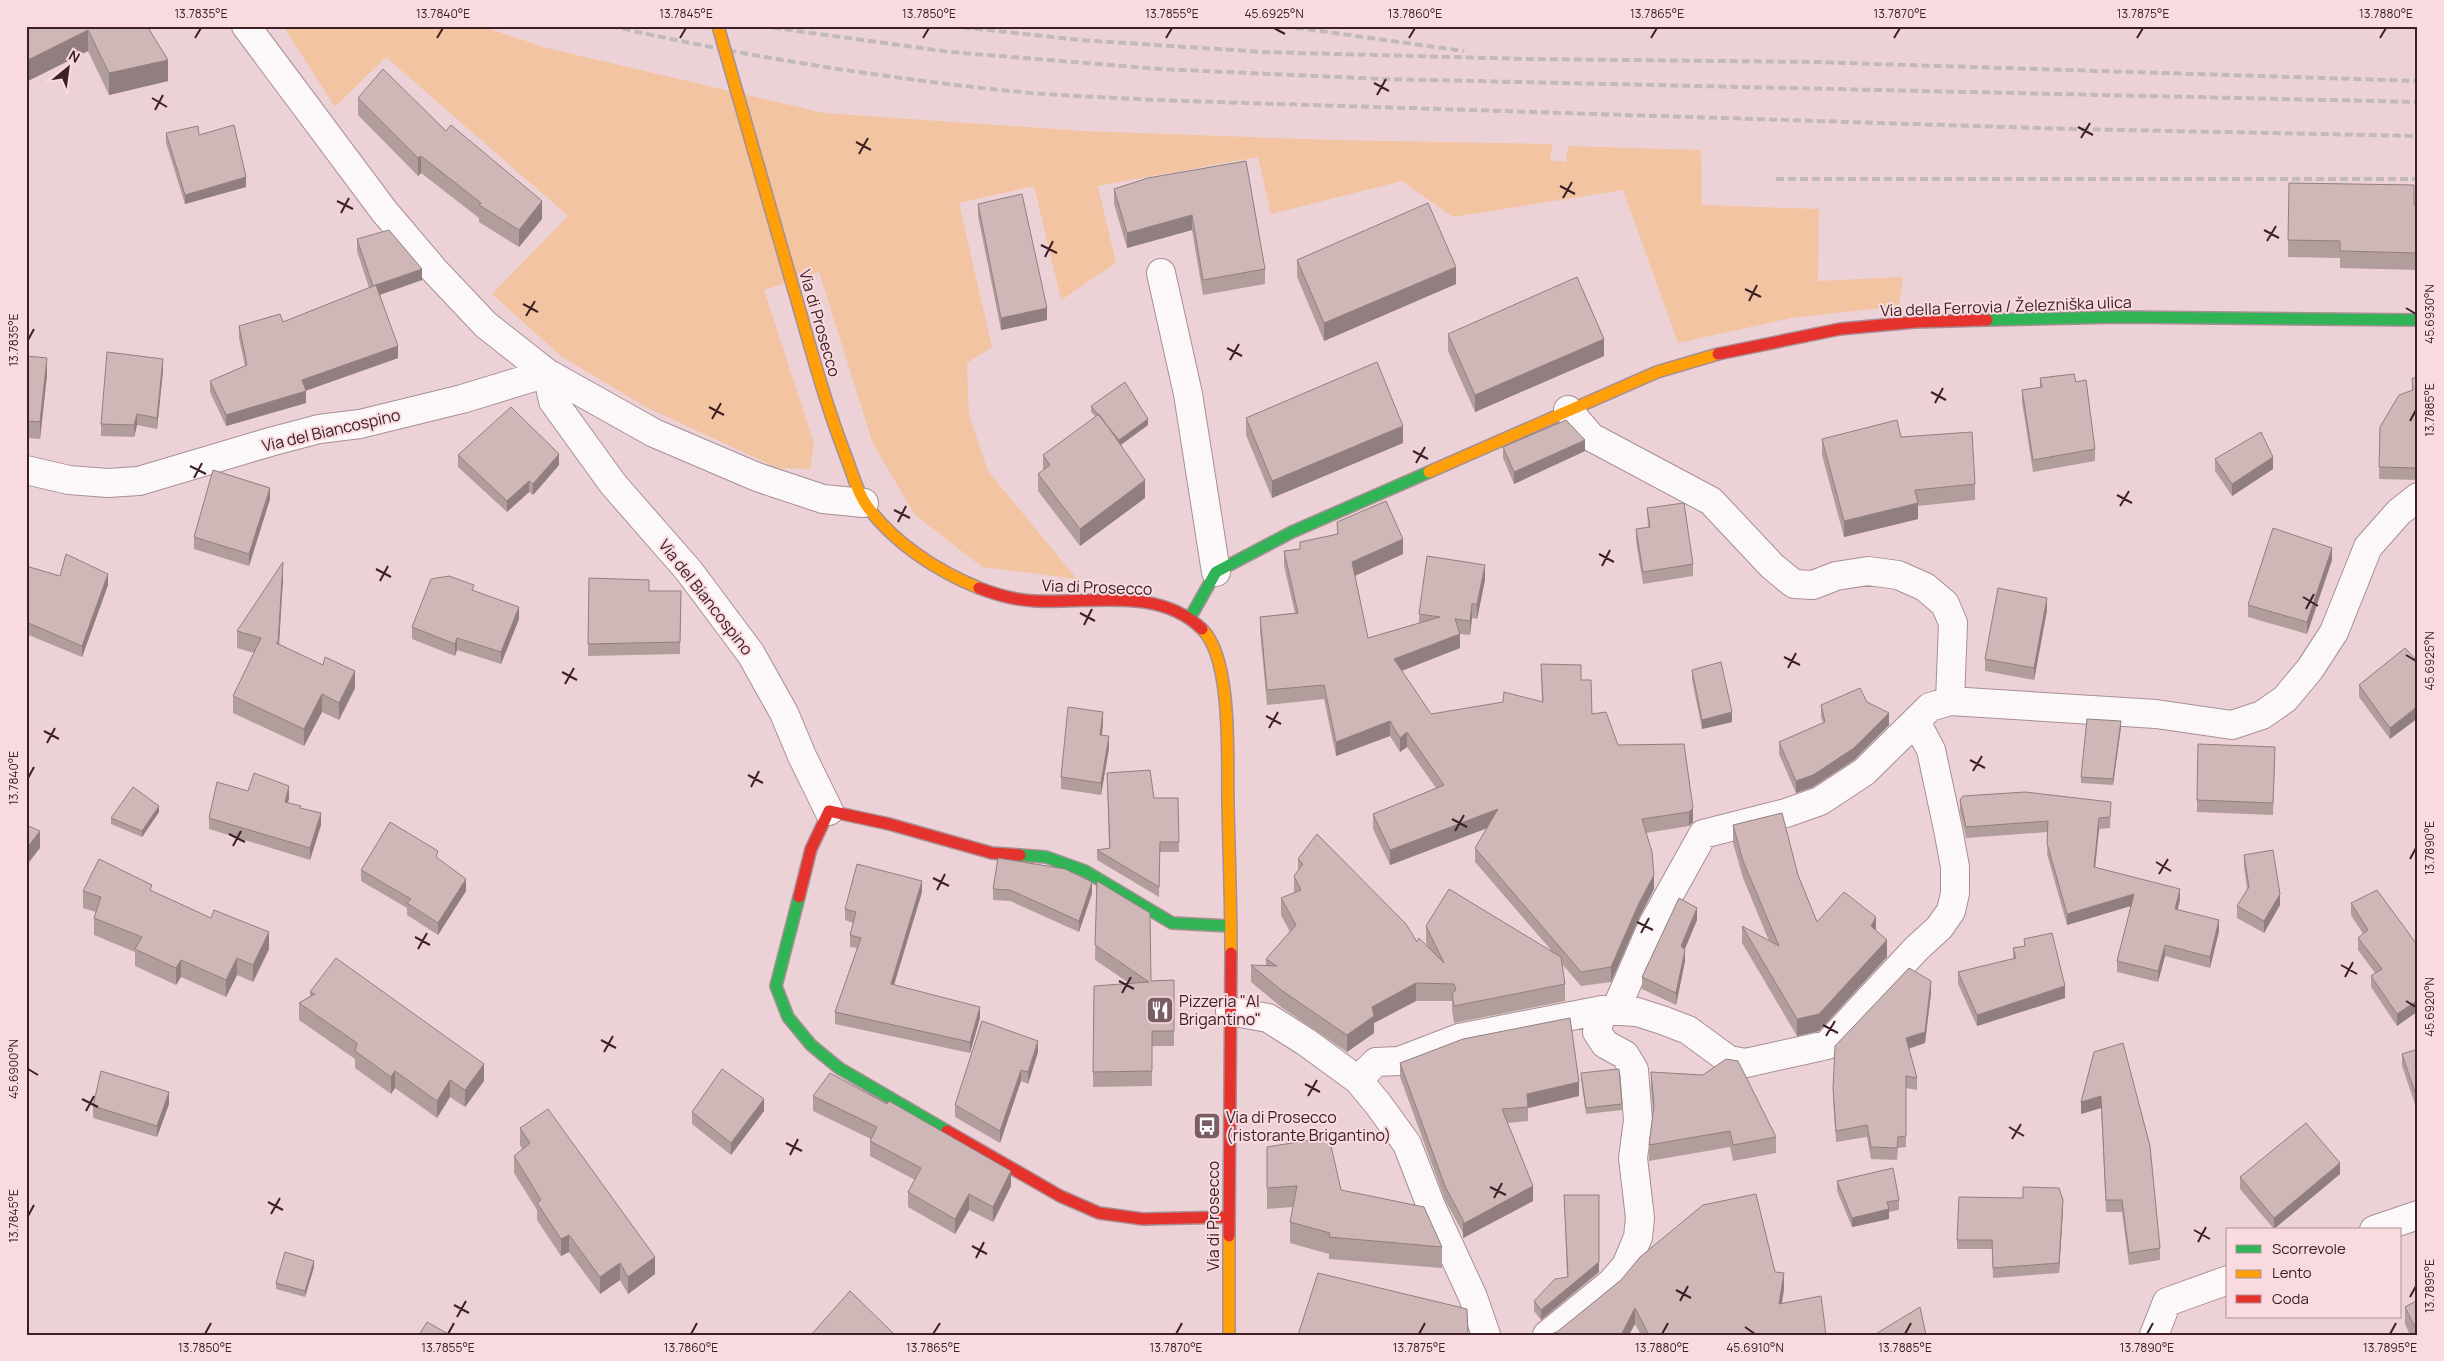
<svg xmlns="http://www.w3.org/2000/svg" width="2444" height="1361" font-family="Manrope,sans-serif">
<rect width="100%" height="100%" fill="#ecd2d7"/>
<!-- green -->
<path fill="#f3c4a1" d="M283,26H481L547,48L824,113L1083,131L1333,140L1553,144L1550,160L1566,162L1568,146L1701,150L1702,205L1819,209L1818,281L1903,277L1899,306L1791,318L1678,343L1623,190L1453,217L1402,181L1271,214L1258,157L1098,186L1116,263L1061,300L1034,186L959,203L992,347L967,363L969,415L988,471L1077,579L982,567L915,515L873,444L819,272L764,290L814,443L810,469L777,468L646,407L561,356L492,294L568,216L386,57L335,107Z"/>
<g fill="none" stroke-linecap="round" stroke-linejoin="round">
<!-- street casing -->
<g stroke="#a78f94" stroke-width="30">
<path id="street" d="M246,26L384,211L434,270L486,325L547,373L654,433L757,477L823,499L864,503
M1161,273L1188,394L1216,572
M1568,410L1591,437L1711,501L1772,566L1794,584L1813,585L1836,576L1868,571L1898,575L1925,587L1945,604L1953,623L1950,701
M26,470L69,480L108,483L139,481L270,442L319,429L360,424L462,399L547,373L553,401L613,484L689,571L751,654L784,713L802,756L829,811
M1616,1009L1653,924L1703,834L1786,813L1820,801L1864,772L1930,707L1950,701L2156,714L2232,725L2262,715L2285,699L2310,669L2334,632L2368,547L2399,512L2418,497
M1602,1010L1637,1012L1662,1020L1688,1030L1729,1060L1746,1063L1827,1045L1917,948L1939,928L1951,911L1955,893V867L1948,829L1931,750L1916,722
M1230,1011L1268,1018L1306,1042L1358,1080L1378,1104L1407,1144L1431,1206L1473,1297L1486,1335
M1358,1080L1376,1062L1399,1061L1459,1038L1602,1010L1597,1032L1605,1044L1625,1055L1634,1070L1638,1120L1633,1158L1640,1218L1638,1237L1626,1266L1611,1283L1547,1335
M2374,1230L2418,1215
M2154,1335L2167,1302L2228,1280"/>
</g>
<!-- fast casing -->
<g stroke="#a78f94" stroke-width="14">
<path id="fast" d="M1987,320L2119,317L2418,320
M1191,616L1216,572L1292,532L1429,472
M1020,855L1046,857L1085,871L1172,923L1230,926
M799,897L776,986L788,1017L811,1045L839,1068L947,1131"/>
</g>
<!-- slow casing -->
<g stroke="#a78f94" stroke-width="14">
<path id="slow" d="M791,280C808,338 823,397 845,454C852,471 856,491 867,506C894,543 937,571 979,588
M1429,472L1657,372L1718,354
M1202,629C1233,659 1227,762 1228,804C1229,854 1231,904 1231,953
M1229,1335V1236"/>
</g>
<!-- jam casing -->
<g stroke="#a78f94" stroke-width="14">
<path id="jam" d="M1718,354L1840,329L1915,322L1987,320
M979,588C997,595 1015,600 1035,601C1090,604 1158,586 1202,629
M799,897L811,849L829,811L889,824L992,853L1020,855
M947,1131L1060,1196L1099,1213L1143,1219L1229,1217
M1229,1236L1231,953"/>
</g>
<!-- street -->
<use href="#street" stroke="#fcf8f9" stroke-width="28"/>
<!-- fast -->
<use href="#fast" stroke="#30b455" stroke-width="11"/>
<!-- slow -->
<use href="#slow" stroke="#ff9f0a" stroke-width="11"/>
<!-- jam -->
<use href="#jam" stroke="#e5322d" stroke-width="11"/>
<!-- rail -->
<path stroke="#c2b9bb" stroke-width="4" stroke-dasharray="8 4" stroke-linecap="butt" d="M611,26C743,56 876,77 1010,91C1058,96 1106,97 1154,100L2070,129L2418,136
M761,26L950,52L1160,69L1383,79L2418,102
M951,26L1080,40L1263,52L1526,59L1814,62L2418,81
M1284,26L1464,51
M1378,26L1449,27
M1776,179H2418"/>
<!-- slow-bridge casing -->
<g stroke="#a78f94" stroke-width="14" stroke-linecap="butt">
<path id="slow-bridge" d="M718,26L791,280"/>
</g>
<!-- slow-bridge -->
<use href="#slow-bridge" stroke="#ff9f0a" stroke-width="11"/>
</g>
<!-- wall -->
<path fill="#b29d9d" d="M26,26H147L168,81L109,95L88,51L26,82Z
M358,98L446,131L542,219L519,247L479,222V218L421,173L418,176L358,115Z
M166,133L199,135L246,187L185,204L166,143Z
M1246,161L1265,269V284L1203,295L1192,230L1127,248L1114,204V189Z
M978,204L1047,320L1001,330L978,216Z
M2414,204H2418V270L2340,268V258L2288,257V240Z
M357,239L422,280L380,295L398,358L305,391L306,403L226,426L210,392V381L245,366L239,338V326L283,322L369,288L357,251Z
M1297,260L1456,284L1324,341L1297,277Z
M1448,334L1604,356L1475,412L1448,351Z
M26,356L47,375L40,439L26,438Z
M163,371L157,429L137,425L134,437L101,436V424Z
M2040,378L2095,449V461L2033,472L2022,402V390L2040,388Z
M2412,378H2418V480L2379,479L2380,427L2412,391Z
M1091,406L1148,425L1121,445L1145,498L1080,546L1038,491V474L1043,470V455L1096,417L1091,412Z
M1246,418L1403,443L1272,498L1246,435Z
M1822,439L1975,484V500L1918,506V519L1844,537L1822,455Z
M1503,447L1585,451L1514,484L1503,458Z
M458,455L559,465L533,495L529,492L507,512L458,467Z
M2215,459L2273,469L2232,496L2215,471Z
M270,499L249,566L194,549V537Z
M1647,508L1693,564V576L1643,584L1636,541V529L1648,528Z
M1337,522L1403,554L1355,576L1368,638L1419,623V614L1485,580L1477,619L1472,618L1470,635L1460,634V648L1401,670L1431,714L1542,702L1541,664L1581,680L1592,714L1618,745L1684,744L1693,822L1689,826L1646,833L1654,889L1639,918L1611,982L1581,986L1562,964L1565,984V1001L1454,1023L1452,1010V1001H1416L1374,1023V1033L1347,1052L1281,1007L1251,982V965L1266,966V959L1290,932L1281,915V898L1294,893V876L1298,871V859L1417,942L1428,948L1426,943V926L1551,950L1475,862V848L1487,828L1390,865L1373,829V814L1436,788L1407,747L1400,752L1390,736L1336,756L1324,699L1267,705L1260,631V617L1295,613L1284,566V551L1300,549L1337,534Z
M2332,560L2307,634L2248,617V605Z
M26,566L60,576L108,585L82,657L26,634Z
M589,578L649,591H681L680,654L588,656Z
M283,579L279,644L355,688L339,720L322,712L304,746L233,713V696L254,653L237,648V631Z
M474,591L519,619L501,664L457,650L455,656L412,639V627Z
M2047,610L2034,680L1985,671V659Z
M2418,662L2390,739L2359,697V685Z
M1692,670L1732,722L1702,729L1692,680Z
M1867,702L1889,725L1854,760L1813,787L1796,793L1779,754V742L1823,723L1821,717V705Z
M1103,724L1102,736L1109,748L1101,795L1061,789V777Z
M2121,727L2113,785L2081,783V777Z
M2275,759L2273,815L2197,812V800Z
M1107,773L1154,798H1178L1179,852H1160L1159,897L1097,860V850L1109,848Z
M248,791L289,798L288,803L301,808L321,825L310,860L209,829V818Z
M1960,800L2111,802L2110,828L2099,829L2095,868L2180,900L2177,909L2219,931L2210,968L2165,956L2158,982L2117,972V961L2131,906L2067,925L2047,854L2048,832L1966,838L1960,811Z
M159,812L142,837L111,824V818Z
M1733,825L1798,875L1817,922L1876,931L1887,957L1819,1031L1797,1036L1742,943V926L1769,941L1743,878L1733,843Z
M2244,855L2280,905L2264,933L2237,918V906L2247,889L2244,866Z
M438,859L466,891L438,935L407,915V908L361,881V870Z
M1097,881L1151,981L1174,980V1046H1152V1086L1093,1087V1072L1129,983L1095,960Z
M993,889L1092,893L1079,932L1010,901L993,900Z
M83,891H152L269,949L253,982L237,975L226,997L181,977L176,985L135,966V952L94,935V918L96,912L83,908Z
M922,892L894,984L980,1018L970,1053L835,1024V1012L857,948L850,947V935L853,923L845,920V909Z
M2351,903L2418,946V1011L2397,1026L2371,987V976L2375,973L2358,950V938L2363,934L2351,915Z
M1697,920L1685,949V961L1676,1005L1642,989V977Z
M2024,939L2065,998L1977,1026L1958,984V972L2013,959V948L2024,946Z
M310,992L484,1081L465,1107L450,1097L437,1118L395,1088L391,1094L355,1068V1059L299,1020V1003L310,996Z
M1931,993L1925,1043L1909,1049L1917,1078V1090L1906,1088V1147L1898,1148L1897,1160L1871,1159L1867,1137L1836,1142L1833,1099V1088Z
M2418,1049V1113L2402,1066V1054Z
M1038,1052L1028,1084L1021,1081L1000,1143L955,1117V1105Z
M2094,1052L2160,1248V1260L2129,1265L2122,1212H2106L2101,1108L2081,1114Z
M1400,1063L1579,1096L1528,1108V1121L1507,1123L1533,1201L1463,1238V1233L1445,1200L1400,1077Z
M1651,1072L1776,1137V1153L1733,1161L1730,1147L1649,1161V1145L1653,1112L1651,1088Z
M1581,1073L1622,1104V1110L1586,1114L1581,1079Z
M813,1096L1011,1186L993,1222L969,1210L955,1234L908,1207V1192L915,1180L870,1156V1141L871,1139L813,1111Z
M169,1104L157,1137L93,1118V1106Z
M764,1111L731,1155L692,1124V1112Z
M520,1128L655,1274L628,1294L620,1280L600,1294L569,1252L561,1256L537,1220V1210L514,1173V1156L522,1149L520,1145Z
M1267,1147L1341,1190L1442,1247V1268L1329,1259V1254L1290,1243V1222L1293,1207L1267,1209Z
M2340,1174L2274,1229L2240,1189V1177Z
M1837,1181L1899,1200V1210L1889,1212V1219L1852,1227L1837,1191Z
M1564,1195L1599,1272L1541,1320L1534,1311V1301L1567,1277Z
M2063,1209L2059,1273L1993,1278L1992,1249H1957V1240Z
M314,1267L305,1297L276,1289V1283Z
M1775,1272L1784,1289L1782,1303L1826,1335H1641L1635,1324L1557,1332L1621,1280Z
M2418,1300V1335H2410L2405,1324V1307Z"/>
<!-- shaded-wall -->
<path fill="#917f80" d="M88,30V51L26,82V61Z
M168,60V81L109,95V73Z
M421,156V173L418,176V158Z
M246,177V187L185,204V195Z
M542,201V219L519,247V230Z
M1192,215V230L1127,248V233Z
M1456,267V284L1324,341V323Z
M422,269V280L373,297V286Z
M1047,308V320L1001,330V318Z
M1604,339V356L1475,412V395Z
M398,346V358L302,392V380Z
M47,358V375L40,439V422Z
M163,359V371L157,429V418Z
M306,391V403L226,426V415Z
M137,414V425L134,437V425Z
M1148,419V425L1119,446V440Z
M1403,426V443L1272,498V481Z
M1585,440V451L1514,484V472Z
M559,454V465L533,495V484Z
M2273,457V469L2232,496V484Z
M1145,480V498L1080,546V529Z
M529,481V492L507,512V501Z
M270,488V499L249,566V554Z
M1918,503V519L1844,537V521Z
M1403,539V554L1352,577V562Z
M2332,548V560L2307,634V622Z
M283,562V579L278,660V643Z
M1485,565V580L1477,619V604Z
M108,574V585L82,657V646Z
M2047,598V610L2034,680V668Z
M1472,604V618L1470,635V621Z
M519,607V619L501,664V652Z
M1460,634V648L1394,674V659Z
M457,638V650L455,656V644Z
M355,671V688L339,720V703Z
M322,694V712L304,746V729Z
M2418,706V718L2390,739V728Z
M1103,712V724L1100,747V735Z
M1732,712V722L1702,729V720Z
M1889,713V725L1854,760L1813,787L1796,793V781Z
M1390,721V736L1336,756V742Z
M2121,721V727L2113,785V779Z
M1407,732V747L1400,752V738Z
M1109,736V748L1101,795V783Z
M289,786V798L285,814V802Z
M159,806V812L142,837V831Z
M1693,808V822L1689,826V812Z
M1498,809V824L1390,865V850Z
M321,813V825L310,860V848Z
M2099,818V829L2094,878V867Z
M40,831V848L26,866V849Z
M1654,875V889L1639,918L1611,982V967L1639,903Z
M466,879V891L438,935V923Z
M922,881V892L891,995V984Z
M1092,882V893L1079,932V921Z
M2180,889V900L2175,920V909Z
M2134,894V905L2067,925V914Z
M2280,894V905L2264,933V921Z
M1697,908V920L1681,958V946Z
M1876,917V934L1871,926Z
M2219,920V931L2210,968V957Z
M269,932V949L253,982V965Z
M1887,940V957L1819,1031L1797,1036V1019Z
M2165,945V956L2158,982V971Z
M1685,950V961L1676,1005V993Z
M237,958V975L226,997V980Z
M181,960V977L176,985V968Z
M1931,981V993L1925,1043L1906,1049V1038Z
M1416,983V1001L1374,1023V1033L1347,1052V1035L1372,1007Z
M2065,986V998L1977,1026V1015Z
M2418,1000V1011L2397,1026V1014Z
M980,1007V1018L970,1053V1042Z
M1038,1041V1052L1028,1084V1072Z
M484,1064V1081L465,1107V1090Z
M1021,1070V1081L1000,1143V1131Z
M395,1071V1088L391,1094V1077Z
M450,1080V1097L437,1118V1101Z
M1579,1082V1096L1528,1108L1527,1094Z
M169,1092V1104L157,1137V1126Z
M2101,1096V1108L2081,1114V1102Z
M764,1099V1111L731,1155V1143Z
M2340,1163V1174L2274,1229V1218Z
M1011,1171V1186L993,1222V1207Z
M1533,1186V1201L1463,1238V1224Z
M969,1194V1210L955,1234V1219Z
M2063,1200V1209L2059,1273V1263Z
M1889,1209V1219L1852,1227V1218Z
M569,1235V1252L561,1256V1239Z
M655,1257V1274L628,1294V1277Z
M314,1261V1267L305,1297V1291Z
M1599,1262V1272L1541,1320V1310Z
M620,1263V1280L600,1294V1277Z
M1784,1273V1289L1779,1319V1304Z
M1635,1308V1324L1629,1335H1621Z"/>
<!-- building -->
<path fill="#cfb6b7" stroke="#917f80" d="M26,26H147L168,60L109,73L88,30L26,61Z
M383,69L446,131L451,125L542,201L519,230L479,205L481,203L421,156L418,158L358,98Z
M234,125L246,177L185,195L166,133L198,126L199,135Z
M1246,161L1265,269L1203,280L1192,215L1127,233L1114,189L1148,178Z
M2289,183L2414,185V204H2418V253L2340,251V241L2288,240Z
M1022,194L1047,308L1001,318L978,204Z
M1428,203L1456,267L1324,323L1297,260Z
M389,230L422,269L373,286L357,239Z
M1577,277L1604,339L1475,395L1448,334Z
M376,285L398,346L302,380L306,391L226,415L210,381L247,365L239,326L280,314L283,322Z
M107,352L163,359L157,418L137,414L134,425L101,424Z
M26,356L47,358L40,422L26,421Z
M1377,362L1403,426L1272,481L1246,418Z
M2074,374L2076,382L2086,380L2095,449L2033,460L2022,390L2042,387L2040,378Z
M2412,378H2418V468L2379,467L2380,427L2399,395L2413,390Z
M1125,382L1148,419L1119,440L1091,406Z
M511,407L559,454L533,484L529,481L507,501L458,455Z
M1099,414L1145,480L1080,529L1038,474L1050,465L1043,455Z
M1566,420L1585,440L1514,472L1503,447Z
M1897,420L1901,437L1972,432L1975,484L1915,490L1918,503L1844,521L1822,439Z
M2261,432L2273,457L2232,484L2215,459Z
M213,470L270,488L249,554L194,537Z
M1386,501L1403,539L1352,562L1368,638L1440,617L1419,614L1427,556L1485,565L1477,604H1472L1470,621L1455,619L1460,634L1394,659L1431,714L1503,702L1504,692L1543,702L1541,664L1581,665V680H1591L1592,714L1606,712L1618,745L1684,744L1693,808L1689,812L1642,819L1652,852L1654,875L1639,903L1611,967L1581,972L1475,848L1498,809L1390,850L1373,814L1444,785L1407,732L1400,738L1390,721L1336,742L1324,685L1267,690L1260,617L1298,613L1284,551L1300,549V542L1338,534L1337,522Z
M1684,503L1693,564L1643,572L1636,529L1650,527L1647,508Z
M2273,528L2332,548L2307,622L2248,605Z
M66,554L108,574L82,646L26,622V566L60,576Z
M283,562L278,643H276L323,665L325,657L355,671L339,703L322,694L304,729L233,696L261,638L237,631Z
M449,576L474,585L472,590L519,607L501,652L457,638L455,644L412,627L431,579Z
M589,578L649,580V591H681L680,642L588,644Z
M1998,588L2047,598L2034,668L1985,659Z
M2405,648L2418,662V706L2390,728L2359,685Z
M1721,662L1732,712L1702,720L1692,670Z
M1860,688L1867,702L1889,713L1854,748L1813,775L1796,781L1779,742L1825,722L1821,705Z
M1068,707L1103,712L1100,735L1109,736L1101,783L1061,777Z
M2087,719L2121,721L2113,779L2081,777Z
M2198,744L2275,747L2273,803L2197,800Z
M1150,770L1154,798H1178L1179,842H1160L1159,887L1097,850L1110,848L1107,773Z
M254,773L289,786L285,802L301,806L300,808L321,813L310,848L209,818L217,782L248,791Z
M133,787L159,806L142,831L111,818Z
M2025,792L2111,802L2110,817L2099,818L2094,867L2180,889L2175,909L2219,920L2210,957L2165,945L2158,971L2117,961L2134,894L2067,914L2047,843L2048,821L1966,827L1960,800L1963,796Z
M1782,813L1798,875L1817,922L1844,892L1876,917L1871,926L1887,940L1819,1014L1797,1019L1742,926L1779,946L1743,861L1733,825Z
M390,822L438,851L436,857L466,879L438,923L407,903L411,899L361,870Z
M26,825L40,831L26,849Z
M1317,834L1406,924L1417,942L1419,938L1444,963L1426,926L1449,889L1561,957L1565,984L1454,1006L1452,993L1456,990L1454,984L1416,983L1372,1007L1374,1016L1347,1035L1281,990L1251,965L1277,966L1266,959L1296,925L1281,898L1301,890L1294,876L1303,864L1298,859Z
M2273,850L2280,894L2264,921L2237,906L2249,887L2244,855Z
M998,858L1065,869L1092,882L1079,921L1010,890L993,889Z
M99,859L152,885L150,890L211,918L214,910L269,932L253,965L237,958L226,980L181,960L176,968L135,949L142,937L94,918L101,897L83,891Z
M857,864L922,881L891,984L980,1007L970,1042L835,1012L861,938L850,935L856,912L845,909Z
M1097,881L1150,913L1151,981L1174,980V1031H1152V1071L1093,1072L1094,986L1149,982L1095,945Z
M2377,890L2418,946V1000L2397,1014L2371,976L2382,969L2358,938L2368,930L2351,903Z
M1679,898L1697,908L1681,946L1685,950L1676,993L1642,977Z
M2052,933L2065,986L1977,1015L1958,972L2016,958L2013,948L2025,946L2024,939Z
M336,958L484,1064L465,1090L450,1080L437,1101L395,1071L391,1077L355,1051L357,1043L299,1003L315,994L310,992Z
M1909,968L1931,981L1925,1032L1906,1038L1917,1078L1906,1076V1136L1898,1137L1897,1148L1871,1147L1867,1125L1836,1131L1833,1088L1835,1046Z
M1570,1018L1579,1082L1527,1094L1528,1107L1502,1109L1533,1186L1463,1224L1464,1222L1445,1186L1400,1063L1463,1039Z
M982,1021L1038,1041L1028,1072L1021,1070L1000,1131L955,1105Z
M2123,1043L2150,1146L2160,1248L2129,1253L2122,1200H2106L2101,1096L2081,1102L2094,1052Z
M2418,1049V1101L2402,1054Z
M1726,1059L1738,1061L1776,1137L1733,1145L1730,1131L1649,1145L1654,1105L1651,1072L1703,1075Z
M722,1069L764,1099L731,1143L692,1112Z
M1619,1069L1622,1104L1586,1108L1581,1073Z
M101,1071L169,1092L157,1126L93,1106Z
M830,1073L887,1104L889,1101L1011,1171L993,1207L969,1194L955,1219L908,1192L921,1168L870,1141L877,1127L813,1096Z
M548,1109L655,1257L628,1277L620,1263L600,1277L569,1235L561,1239L537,1203L541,1200L514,1156L530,1143L520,1128Z
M2306,1123L2340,1163L2274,1218L2240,1177Z
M1329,1137L1341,1190L1424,1207L1442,1247L1329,1237L1330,1233L1290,1222L1297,1186L1267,1188V1147Z
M1893,1168L1899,1200L1887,1202L1889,1209L1852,1218L1837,1181Z
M2023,1187L2059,1188L2063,1200L2059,1263L1993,1268L1992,1240H1957L1959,1197L2023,1198Z
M1756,1194L1775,1272L1784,1273L1779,1304L1821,1296L1826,1335H1649L1635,1308L1621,1335H1548L1557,1332L1621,1280L1640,1257L1703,1205Z
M1564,1195H1599V1262L1541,1310L1534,1301L1555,1279L1568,1277Z
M285,1252L314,1261L305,1291L276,1283Z
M1318,1273L1467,1309L1468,1335H1298Z
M850,1291L895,1335H811Z
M2418,1300V1333L2405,1307Z
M1920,1307L1926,1335H1874Z
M427,1322L450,1335H419Z"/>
<!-- ticks -->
<path fill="none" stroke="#3c2026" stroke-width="2" d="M1274,28L1285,34M195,38L201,28M437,38L443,28M680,38L686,28M923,38L929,28M1166,38L1172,28M1409,38L1415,28M1651,38L1657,28M1894,38L1900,28M2137,38L2143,28M2380,38L2386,28M1374,83L1389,91M1377,95L1386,79M152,98L167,107M155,110L163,95M2078,127L2093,135M2081,138L2090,123M856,142L871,150M859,154L868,138M1560,186L1575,194M1563,198L1572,182M337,201L353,209M341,213L349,198M2264,230L2279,238M2267,241L2276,226M1041,245L1057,253M1045,257L1053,241M1745,289L1761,297M1749,301L1757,285M523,304L538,312M2406,308L2416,314M526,316L535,301M28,340L34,329M1227,348L1242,356M1230,360L1239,344M1931,392L1946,400M1935,403L1943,388M709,407L724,415M712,419L721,403M2410,421L2416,410M1413,451L1428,459M1416,463L1425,447M190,466L206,474M194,478L202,463M2117,495L2132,503M2120,506L2129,491M894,510L910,518M898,522L906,506M1599,554L1614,562M1602,566L1610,550M376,569L391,577M380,581L388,566M2303,597L2318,606M2306,609L2314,594M1080,613L1095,621M1084,625L1092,609M2406,655L2416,661M1784,657L1800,665M1788,668L1796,653M562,672L577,680M565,684L574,668M1266,716L1281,724M1269,728L1278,712M44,731L59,739M47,743L55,728M1970,760L1985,768M1973,771L1982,756M748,775L763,783M28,778L34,767M751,787L759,771M1452,819L1467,827M1455,831L1464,815M229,834L245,842M233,846L241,831M2410,859L2416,848M2156,862L2171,871M2159,874L2168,859M933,878L949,886M937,890L945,874M1637,922L1653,930M1641,933L1649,918M415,937L430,945M418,949L427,933M2341,965L2357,974M2345,977L2353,962M1119,981L1134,989M1122,993L1131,977M2406,1001L2416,1007M1823,1025L1838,1033M1826,1036L1835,1021M601,1040L616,1048M604,1052L613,1036M28,1069L38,1075M1305,1084L1320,1092M1308,1096L1317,1080M82,1099L98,1107M86,1111L94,1096M2009,1127L2024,1136M2012,1139L2021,1124M786,1143L802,1151M790,1155L798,1139M1490,1187L1506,1195M1494,1198L1502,1183M268,1202L283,1210M271,1214L280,1198M28,1216L34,1205M2194,1230L2210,1239M2198,1242L2206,1227M972,1246L987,1254M976,1258L984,1242M1676,1290L1691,1298M2410,1297L2416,1286M1680,1301L1688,1286M454,1305L469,1313M457,1317L466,1301M1745,1327L1755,1334M205,1334L211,1323M448,1334L454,1323M691,1334L697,1323M933,1334L940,1323M1176,1334L1182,1323M1419,1334L1425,1323M1662,1334L1668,1323M1905,1334L1911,1323M2147,1334L2153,1323M2390,1334L2396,1323"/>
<!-- icons -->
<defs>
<g id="restaurant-square" transform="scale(1.4375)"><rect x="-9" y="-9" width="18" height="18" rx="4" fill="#7a5e64" stroke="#f9dadf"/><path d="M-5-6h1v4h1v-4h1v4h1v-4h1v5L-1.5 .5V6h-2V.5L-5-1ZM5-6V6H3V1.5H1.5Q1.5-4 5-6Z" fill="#fff"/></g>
<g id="bus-square" transform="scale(1.4375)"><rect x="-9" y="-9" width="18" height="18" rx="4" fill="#7a5e64" stroke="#f9dadf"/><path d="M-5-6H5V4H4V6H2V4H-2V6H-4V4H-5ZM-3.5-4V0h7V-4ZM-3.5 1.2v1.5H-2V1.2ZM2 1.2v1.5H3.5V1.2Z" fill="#fff"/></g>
</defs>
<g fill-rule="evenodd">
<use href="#restaurant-square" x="1160" y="1010"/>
<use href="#bus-square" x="1207" y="1126"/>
</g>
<g text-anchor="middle" stroke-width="4" stroke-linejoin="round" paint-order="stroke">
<!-- street labels -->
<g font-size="16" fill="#3c2026" stroke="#f9dadf">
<text transform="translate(2006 306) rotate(-2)" y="6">Via della Ferrovia / Železniška ulica</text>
<text transform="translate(820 323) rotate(74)" y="6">Via di Prosecco</text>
<text transform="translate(331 430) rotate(-13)" y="6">Via del Biancospino</text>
<text transform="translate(1097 587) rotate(2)" y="6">Via di Prosecco</text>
<text transform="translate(706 597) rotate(52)" y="6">Via del Biancospino</text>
<text transform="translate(1213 1216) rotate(-90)" y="6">Via di Prosecco</text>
</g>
<!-- poi labels -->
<g font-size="16" fill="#3c2026" stroke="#f9dadf" text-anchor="start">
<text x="1179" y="1007">Pizzeria "Al<tspan x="1179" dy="18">Brigantino"</tspan></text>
<text x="1226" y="1123">Via di Prosecco<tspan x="1226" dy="18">(ristorante Brigantino)</tspan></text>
</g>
</g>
<!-- border -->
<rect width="2444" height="1361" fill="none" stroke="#f9dadf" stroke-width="55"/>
<!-- legend -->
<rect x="2226" y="1228" width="175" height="90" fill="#f9dadf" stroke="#ad9095"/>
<rect x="2236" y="1245" width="25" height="8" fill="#30b455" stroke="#ad9095"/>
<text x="2272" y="1254" font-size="15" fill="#3c2026">Scorrevole</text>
<rect x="2236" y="1270" width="25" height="8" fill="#ff9f0a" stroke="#ad9095"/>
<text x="2272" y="1278" font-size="15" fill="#3c2026">Lento</text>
<rect x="2236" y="1295" width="25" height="8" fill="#e5322d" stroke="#ad9095"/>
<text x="2272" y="1304" font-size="15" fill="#3c2026">Coda</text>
<!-- north arrow -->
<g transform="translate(68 68) rotate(29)" stroke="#f9dadf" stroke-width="4" paint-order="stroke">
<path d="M0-4L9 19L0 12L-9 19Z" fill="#3c2026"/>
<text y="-8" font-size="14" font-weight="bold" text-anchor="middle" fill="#3c2026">N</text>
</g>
<rect x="28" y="28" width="2388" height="1306" fill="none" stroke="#3c2026" stroke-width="2"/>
<g font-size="12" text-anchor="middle" fill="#3c2026">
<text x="201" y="18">13.7835°E</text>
<text x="443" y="18">13.7840°E</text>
<text x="686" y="18">13.7845°E</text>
<text x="929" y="18">13.7850°E</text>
<text x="1172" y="18">13.7855°E</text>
<text x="1274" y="18">45.6925°N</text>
<text x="1415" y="18">13.7860°E</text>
<text x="1657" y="18">13.7865°E</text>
<text x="1900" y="18">13.7870°E</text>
<text x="2143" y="18">13.7875°E</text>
<text x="2386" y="18">13.7880°E</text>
<text transform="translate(2430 314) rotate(-90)" y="4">45.6930°N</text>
<text transform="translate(14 340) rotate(-90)" y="4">13.7835°E</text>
<text transform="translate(2430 410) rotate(-90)" y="4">13.7885°E</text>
<text transform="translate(2430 661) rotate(-90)" y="4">45.6925°N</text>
<text transform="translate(14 778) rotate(-90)" y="4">13.7840°E</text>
<text transform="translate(2430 848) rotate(-90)" y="4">13.7890°E</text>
<text transform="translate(2430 1007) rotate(-90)" y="4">45.6920°N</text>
<text transform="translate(14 1069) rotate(-90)" y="4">45.6900°N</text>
<text transform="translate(14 1216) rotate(-90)" y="4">13.7845°E</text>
<text transform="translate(2430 1286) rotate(-90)" y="4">13.7895°E</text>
<text x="205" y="1352">13.7850°E</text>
<text x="448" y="1352">13.7855°E</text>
<text x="691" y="1352">13.7860°E</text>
<text x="933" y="1352">13.7865°E</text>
<text x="1176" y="1352">13.7870°E</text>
<text x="1419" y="1352">13.7875°E</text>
<text x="1662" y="1352">13.7880°E</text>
<text x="1755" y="1352">45.6910°N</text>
<text x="1905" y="1352">13.7885°E</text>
<text x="2147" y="1352">13.7890°E</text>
<text x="2390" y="1352">13.7895°E</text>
</g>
</svg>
